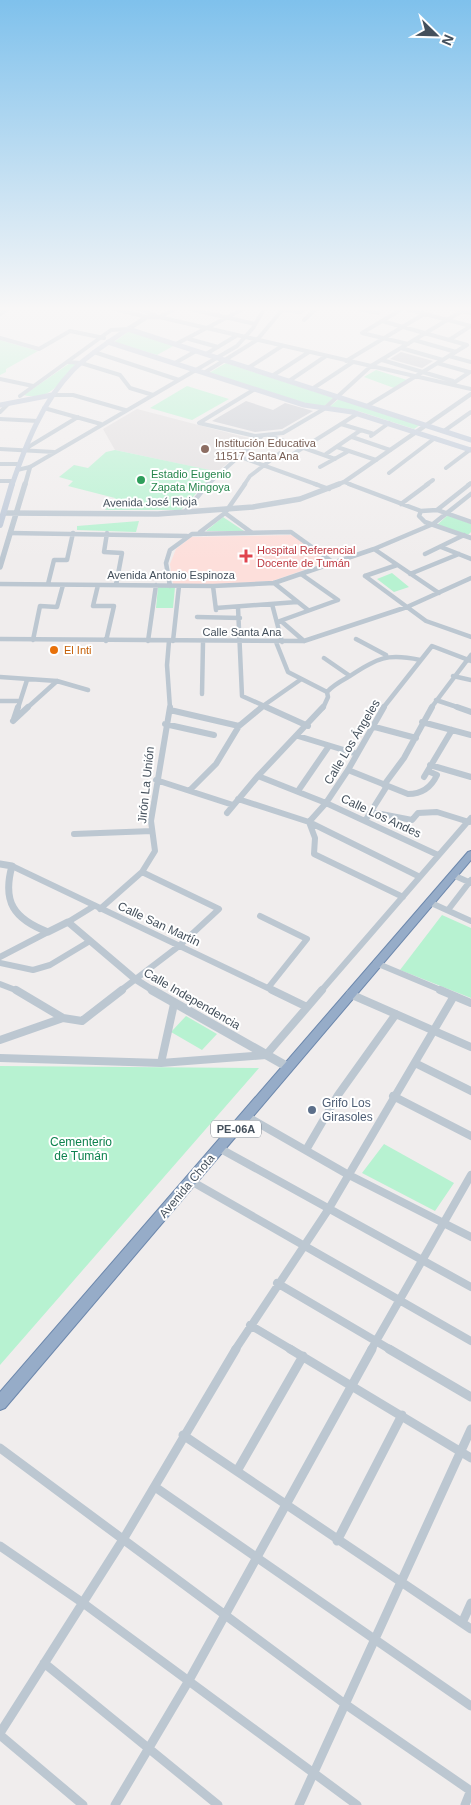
<svg xmlns="http://www.w3.org/2000/svg" width="471" height="1805" font-family="Helvetica,sans-serif">
<rect width="100%" height="100%" fill="#f0eded"/>
<!-- education -->
<path fill="#e1dedf" d="M137,409L256,440L213,475L209,470L115,450L103,429Z"/>
<!-- medical -->
<path fill="#fddfdb" d="M293,535L327,562L272,581L219,584H173L170,564L176,549L191,537Z"/>
<!-- green -->
<path fill="#b7f2d1" d="M128,332H132L175,345L157,355L114,342Z
M0,340L38,351L6,369V372L0,375Z
M70,363L76,364C59,382 51,402 24,395Z
M226,363L334,398L323,407L311,405L209,373Z
M376,370L407,380L394,388L364,377Z
M187,386L229,399L192,420L150,408Z
M339,399L420,425L414,429L358,411L328,408Z
M115,450L210,470L213,475L181,510H105L115,498L68,486L73,481L59,477L74,465L88,468L106,452Z
M448,515L471,524V532L468,535L437,525Z
M223,517L244,531H206Z
M139,521L136,532L77,530V526Z
M392,573L409,587L394,592L377,579Z
M158,587H175L173,608H156Z
M442,915L471,928V998L400,970Z
M186,1016L217,1034L202,1050L171,1032Z
M0,1066L259,1068L0,1365Z
M384,1144L454,1183L435,1211L362,1173Z"/>
<!-- building -->
<path fill="#c9ccd3" d="M401,352L433,361L422,368L390,359Z
M246,401L273,410L285,403L313,411L282,429L255,432L212,421Z"/>
<g fill="none" stroke-linecap="round" stroke-linejoin="round">
<!-- trunk casing -->
<g stroke="#6c87ac" stroke-width="2">
<path id="trunk" d="M471,851V860L5,1408L0,1410V1392L468,852Z"/>
</g>
<!-- minor-far4 -->
<path stroke="#bcc7d1" stroke-width="4" d="M114,309L147,317
M190,309L255,324
M358,309L378,313
M406,309L471,326
M282,310L301,312L305,309
M0,314L9,309
M159,317L471,389
M159,317L175,309
M304,320L316,309
M382,321L467,345
M362,333L408,344
M362,333L402,309
M0,338L39,349L70,331L104,338
M189,339L218,347
M414,340L456,352
M449,340L471,326
M176,344L243,309
M401,348L443,360
M94,352L179,380
M206,354L236,336
M449,356L471,362
M382,360L453,381
M346,361L424,314
M69,362L81,363L120,375L130,388L153,395
M175,363L196,351
M437,363L469,372
M248,368L282,346
M204,373L257,340L283,309
M272,376L309,352
M0,379L33,386
M289,381L326,356
M455,382L470,372
M312,389L353,362
M52,395H73L125,410
M20,396L111,330L128,329
M367,406L467,345
M44,408L101,424
M0,412L8,404
M0,419L38,421
M199,423L255,436L283,433L324,409L371,366L462,311
M199,423L255,389
M341,424L374,434
M444,431L471,412
M270,436L335,459
M371,436L389,423
M352,437L390,450
M337,447L376,460
M0,449L54,452
M25,449L78,417
M326,454L361,430
M238,456L318,485
M0,464H19
M320,467L347,452
M446,468L471,449
M17,470L30,467L237,346L253,328L264,309
M389,473L435,438
M0,481H13
M344,482L352,485
M207,485L262,436
M244,485L250,476L280,453L290,456L357,414
M426,485L433,480
M468,485L471,483"/>
<!-- minor-far3 -->
<path stroke="#bcc7d1" stroke-width="4.5" d="M315,484L329,489
M349,484L421,511L437,510L471,522
M401,504L428,484
M437,510L470,484
M421,511L419,516L425,522L471,538
M185,512L208,484
M225,513L251,532
M200,532L225,513L245,484
M10,533L187,536
M107,533L104,552L122,553L116,585
M441,547L471,559
M374,549L439,593
M425,554L464,535
M301,574L338,600
M410,574L459,554
M365,576L426,621L471,637
M365,576L397,565
M274,583L308,610
M0,584L213,586L274,583L374,549L433,524L471,494
M48,584L54,560H67L73,533
M98,585L93,606H114L106,641
M170,586L166,563L170,550L192,534L291,532L334,563
M213,586L216,610
M272,604L282,642
M238,607L242,696L269,708
M216,608L297,602
M197,617L240,618
M281,621L304,641
M277,622L338,600
M0,639L304,641L407,607L471,578
M356,639L386,655
M33,640L40,606L57,607L63,585
M148,641L156,585
M169,641L167,665L170,708
M173,641L179,586
M276,642L288,672L327,692
M324,658L350,676
M453,676L471,680
M0,677L57,681L88,690
M327,692C333,685 341,681 350,676C377,658 387,653 420,660
M202,694L203,642
M436,700L460,708
M0,701H20
M18,708L27,680
M27,708L57,681
M260,708L300,680
M323,708L328,697L327,692
M383,708L432,646L471,661
M431,708L471,655"/>
<!-- minor-far2 -->
<path stroke="#bcc7d1" stroke-width="6" d="M266,707L308,726
M384,707L348,770L326,803L309,822L315,838L314,854L403,897
M457,707L471,712
M170,710L239,726
M14,719L18,707
M13,721L28,707
M422,722L471,735
M165,724L214,735
M371,726L416,738
M298,736L357,754
M430,765L471,777
M348,770L408,794C422,794 431,788 437,775L428,771
M258,776L326,803L438,855
M424,777L452,730
M156,780L233,805
M384,785L404,758L432,707
M190,790L216,764L239,726L262,707
M298,791L329,746
M238,799L309,822L420,877
M371,812L412,820L418,813L437,812L469,822
M227,813L258,776L323,707
M365,821L387,786
M74,834L152,831
M12,866L274,991
M453,875L471,883
M429,902L471,921
M100,909L142,872L155,851L151,821L170,707
M448,910L471,880
M260,916L307,939L268,988
M68,922L94,906
M0,957L48,932
M0,963L33,970L50,965L90,941
M376,963L443,991
M0,984L18,991
M120,991L179,946L219,909L142,872
M321,991L471,818"/>
<!-- minor-far1 -->
<path stroke="#bcc7d1" stroke-width="8" d="M16,990L63,1018
M272,990L307,1007
M440,990L471,1003
M350,994L471,1047
M0,1040L63,1018L82,1021L122,990
M0,1058L161,1063L266,1055L322,990
M161,1063L174,1004
M415,1063L471,1091
M393,1096L471,1136
M246,1116L347,1174L471,1237
M219,1148L471,1287
M306,1150L338,1095L396,1014
M191,1181L471,1341
M277,1283L391,1350
M250,1325L292,1350
M235,1350L328,1210L454,996
M371,1350L471,1175"/>
<!-- minor -->
<path stroke="#bcc7d1" stroke-width="9" d="M290,1349L471,1458
M389,1349L471,1397
M183,1435L471,1629
M0,1448L345,1704L471,1791
M237,1471L303,1356
M155,1487L471,1706
M337,1541L402,1415
M0,1546L83,1603L357,1805
M462,1623L471,1603
M44,1663L218,1805
M0,1733L124,1538L236,1349
M0,1735L83,1805
M115,1805L188,1682L372,1349
M299,1805L471,1429
M465,1805L471,1790"/>
<!-- tertiary-far3 -->
<path stroke="#bcc7d1" stroke-width="4.5" d="M139,309L155,315
M454,309L471,313
M128,329L147,317H159
M25,485L30,467
M336,485L344,482L471,394"/>
<!-- tertiary-far2 -->
<path stroke="#bcc7d1" stroke-width="5.5" d="M4,513L158,514L253,507L300,499L339,484
M0,567L25,484"/>
<!-- tertiary-far1 -->
<path stroke="#bcc7d1" stroke-width="7" d="M0,864L12,866C2,902 14,919 48,932L68,922L135,979L154,991"/>
<!-- tertiary -->
<path stroke="#bcc7d1" stroke-width="9" d="M152,990L288,1067"/>
<!-- secondary-far1 -->
<path stroke="#bec9d8" stroke-width="5" d="M108,342L304,405L352,412L471,450
M0,405L52,395
M12,485C26,444 42,402 73,370C89,354 109,342 128,329L471,440"/>
<!-- secondary -->
<path stroke="#bec9d8" stroke-width="6" d="M0,525L12,484"/>
<!-- trunk -->
<use href="#trunk" fill="#96acc8" fill-rule="evenodd"/>
</g>
<!-- sky -->
<linearGradient id="sky" x2="0" y2="1"><stop stop-color="#7fc1ec"/><stop offset="0.55" stop-color="#f8f7f7"/><stop offset="1" stop-color="#f8f7f7" stop-opacity="0"/></linearGradient>
<rect width="471" height="561" fill="url(#sky)"/>
<!-- markers -->
<circle fill="#8d6e63" stroke="#fff" stroke-width="2" cx="205" cy="449" r="5"/>
<circle fill="#2e9e5b" stroke="#fff" stroke-width="2" cx="141" cy="480" r="5"/>
<path fill="#e0444e" stroke="#fff" stroke-width="2" d="M243.5 548.5h5v5h5v5h-5v5h-5v-5h-5v-5h5z"/>
<circle fill="#e8710a" stroke="#fff" stroke-width="2" cx="54" cy="650" r="5"/>
<circle fill="#5c6f8a" stroke="#fff" stroke-width="2" cx="312" cy="1110" r="5"/>
<g text-anchor="middle" stroke-width="4" stroke-linejoin="round" paint-order="stroke">
<!-- far-education labels -->
<g font-size="11" fill="#785e54" stroke="#fff" text-anchor="start">
<text x="215" y="447">Institución Educativa<tspan x="215" dy="13">11517 Santa Ana</tspan></text>
</g>
<!-- far-leisure labels -->
<g font-size="11" fill="#27864d" stroke="#fff" text-anchor="start">
<text x="151" y="478">Estadio Eugenio<tspan x="151" dy="13">Zapata Mingoya</tspan></text>
</g>
<!-- far-street labels -->
<g font-size="11" fill="#44505c" stroke="#fff">
<text transform="translate(150 502) rotate(-1)" y="4">Avenida José Rioja</text>
<text x="171" y="579">Avenida Antonio Espinoza</text>
<text x="242" y="636">Calle Santa Ana</text>
</g>
<!-- far-health labels -->
<g font-size="11" fill="#be3a42" stroke="#fff" text-anchor="start">
<text x="257" y="554">Hospital Referencial<tspan x="257" dy="13">Docente de Tumán</tspan></text>
</g>
<!-- far-food labels -->
<g font-size="11" fill="#c56008" stroke="#fff" text-anchor="start">
<text x="64" y="654">El Inti</text>
</g>
<!-- shield labels -->
<rect fill="#fff" stroke="#7c848d" stroke-width="1" x="211" y="1120.5" width="50" height="17" rx="4"/>
<g font-size="11" font-weight="bold" fill="#44505c">
<text x="236" y="1133">PE-06A</text>
</g>
<!-- street labels -->
<g font-size="12" fill="#44505c" stroke="#fff">
<text transform="translate(352 742) rotate(-59)" y="4">Calle Los Ángeles</text>
<text transform="translate(146 785) rotate(-84)" y="4">Jirón La Unión</text>
<text transform="translate(381 816) rotate(25)" y="4">Calle Los Andes</text>
<text transform="translate(159 924) rotate(25)" y="4">Calle San Martín</text>
<text transform="translate(192 999) rotate(30)" y="4">Calle Independencia</text>
<text transform="translate(187 1186) rotate(-50)" y="4">Avenida Chota</text>
</g>
<!-- service labels -->
<g font-size="12" fill="#4e5e75" stroke="#fff" text-anchor="start">
<text x="322" y="1107">Grifo Los<tspan x="322" dy="14">Girasoles</tspan></text>
</g>
<!-- park labels -->
<g font-size="12" fill="#0f834f" stroke="#fff">
<text x="81" y="1146">Cementerio<tspan x="81" dy="14">de Tumán</tspan></text>
</g>
</g>
<!-- north arrow -->
<g transform="translate(436 35) rotate(113)" stroke="#ffffff" stroke-width="4" paint-order="stroke">
<path d="M0-4L9 19L0 12L-9 19Z" fill="#44505c"/>
<text y="-8" font-size="14" font-weight="bold" text-anchor="middle" fill="#44505c">N</text>
</g>
</svg>
